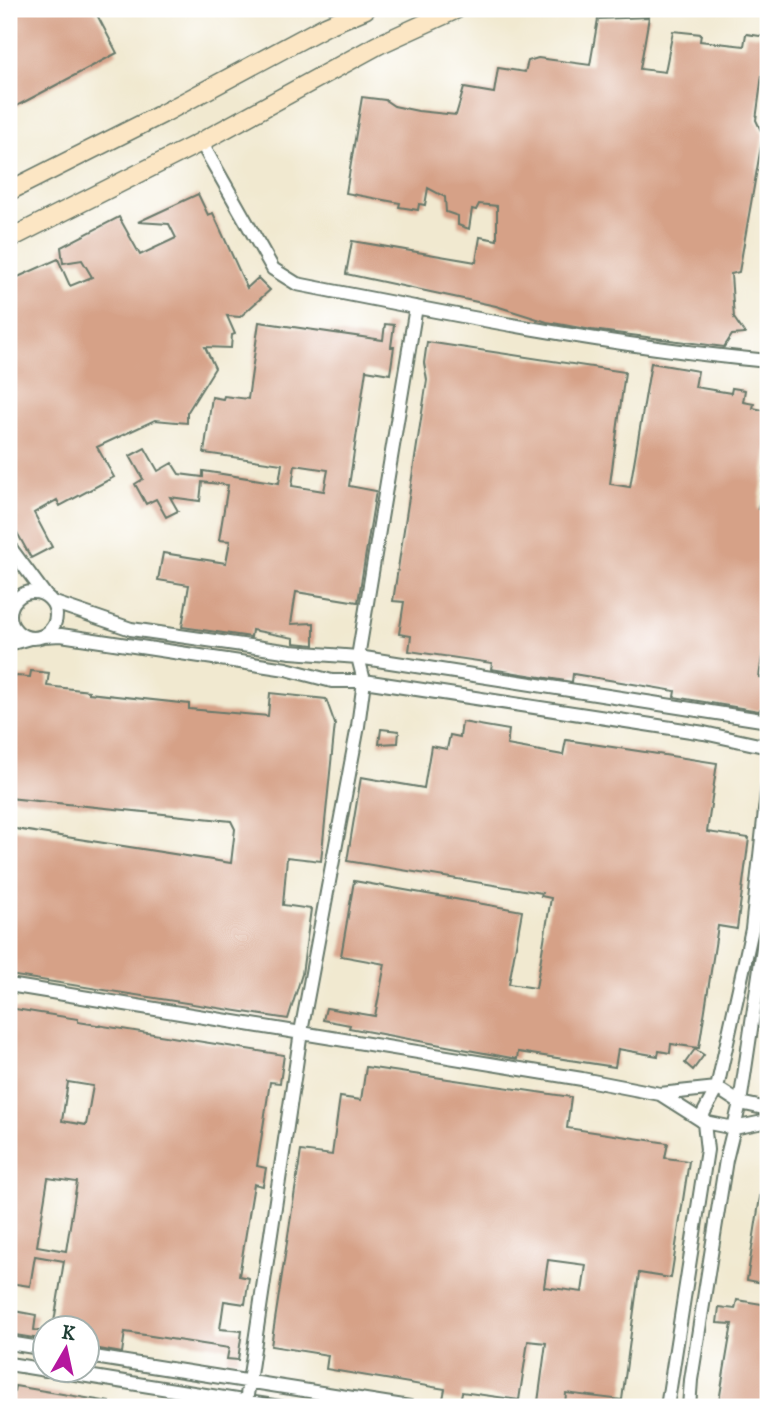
<svg xmlns="http://www.w3.org/2000/svg" width="777" height="1416" font-family="'IM FELL DW Pica',serif">
<rect width="100%" height="100%" fill="#fff"/>
<filter id="ink" filterUnits="userSpaceOnUse"><feTurbulence type="fractalNoise" baseFrequency=".0143" numOctaves="2"/><feDisplacementMap in="SourceGraphic" scale="14" xChannelSelector="R" yChannelSelector="G"/><feConvolveMatrix kernelMatrix="1 2 1 2 8 2 1 2 1" color-interpolation-filters="sRGB"/></filter>
<filter id="wash" filterUnits="userSpaceOnUse"><feTurbulence type="fractalNoise" baseFrequency=".00686" numOctaves="4" result="noise"/><feDisplacementMap in="SourceGraphic" scale="28" xChannelSelector="R" yChannelSelector="G"/><feGaussianBlur stdDeviation="1.57" result="paint"/><feColorMatrix in="noise" values="0 0 0 0 0 0 0 0 0 0 0 0 0 0 0 0 0 1.4 0 .05"/><feComposite in="paint" operator="in"/></filter>
<g filter="url(#wash)">
<rect width="100%" height="100%" fill="#f1e9d0"/>
<g id="blocks">
<!-- building -->
<path fill="#d6a187" fill-rule="evenodd" d="M9,9H94L117,53L9,110Z
M649,17L640,69L665,72L673,31L701,34L700,41L744,46L746,34L767,37L756,120L763,135L739,272L731,274L734,318L745,334L732,335L724,347L592,330L547,322L496,306L346,274L352,241L476,262L480,237L497,240V206L479,204L476,210L472,209L469,229L458,225V216L446,212L445,197L428,188L425,205L419,204L418,210L399,207L400,203L346,193L362,97L385,100L394,106L418,111L456,115L464,88L494,93L498,68L525,72L528,61L538,58L590,65L598,19Z
M198,194L208,215L213,213L247,288L258,278L270,290L240,317L227,316L235,334L232,335L231,348L205,347L215,368L187,413V423L155,420L97,447L114,477L60,506L57,500L34,513L52,547L31,558L9,518V281L58,259L70,286L92,277L82,260L63,263L61,247L119,217L140,255L176,238L169,224L138,222Z
M259,322L383,340L385,324L394,325L391,347H394L390,374L366,370L349,486L376,491L358,602L296,592L291,624L314,623V645L294,643V638L252,630L251,637L182,627L189,585L158,580L163,553L226,563L230,541L219,540L228,485L202,482L200,501L170,497L178,511L166,517L156,499L146,504L135,484L143,479L130,456L145,448L158,471L172,463L179,474L203,477V471L279,483L282,464L204,453L212,397L223,399L224,396L248,399ZM295,465L328,470L324,491L292,486Z
M427,342L625,372L610,484L630,487L651,363L698,371L695,387L731,393L732,388L745,390L743,402L754,404L753,408L768,411V446L758,509L768,510V616L759,677L768,678V697L759,711L674,697L675,691L573,674L572,682L491,669L492,663L409,651L411,636L399,634L404,602L393,601L427,380L424,363Z
M31,671L49,673L47,686L89,691V693L189,704V709L233,713L268,716L270,693L326,699L335,724L321,861L287,857L283,905L311,909L302,974L288,1019L9,975V828L231,863L235,829L231,821L9,798V678L15,676L30,677Z
M462,722L509,730L507,745L563,755L566,740L717,763L707,832L749,838L737,929L718,926L699,1048L671,1044L670,1053L659,1051L658,1056L618,1049L615,1067L518,1052L517,1059L349,1028L350,1025L323,1020L326,1008L375,1016L385,964L341,956L354,881L522,911L509,984L536,988L551,898L541,896L542,893L347,861L361,777L424,788L431,746L447,749L450,735L460,737Z
M381,729L399,731L398,743L379,744Z
M9,1008L78,1019V1022L284,1055L280,1083L270,1082L257,1166L266,1168L263,1186L254,1184L239,1276L249,1278L245,1304L224,1301L220,1329L242,1331L238,1360L227,1359L229,1348L125,1332L122,1353L88,1347V1328H53L64,1261L35,1256L30,1286L9,1283ZM68,1082L93,1086L86,1125L62,1121ZM48,1178L77,1182L66,1251L37,1246Z
M695,1049L704,1055L693,1070L685,1063Z
M366,1067L571,1097L567,1128L668,1143L665,1158L689,1161L671,1278L639,1273L622,1400L566,1393L565,1406L538,1402L546,1343L528,1341L519,1400L462,1392L460,1402L443,1399L445,1389L326,1369L328,1355L271,1346L301,1151L332,1155L340,1097L361,1100ZM548,1260L586,1265L582,1292L544,1287Z
M763,1178L768,1179V1284L747,1280Z
M737,1300L768,1305V1407H718L732,1324L717,1323L719,1307L735,1309Z
M9,1310L36,1315L34,1330L46,1332V1340L9,1334Z
M15,1386L110,1402V1407H11Z"/>
</g>
</g>
<g filter="url(#ink)">
<use href="#blocks" fill-opacity="0" stroke="#68796b" stroke-width="2"/>
<g fill="none" stroke-linecap="round" stroke-linejoin="round">
<!-- street casing -->
<g stroke="#68796b" stroke-width="16">
<path id="street" d="M201,142L273,269L297,284C453,315 610,346 768,361
M9,546L46,596
M10 615a23 23 0 1 1 46 0a23 23 0 1 1-46 0Z
M52,602L131,629L291,652L358,657L768,721
M43,636L61,635L286,669L332,681H364L704,733L768,747
M9,644L30,638
M9,985L582,1079L660,1094L717,1088L740,1103L768,1109
M660,1094L704,1122L734,1128L768,1121
M9,1343L46,1349
M88,1356L410,1407
M9,1364L46,1370
M50,1370L280,1407
M246,1402L301,1032L358,726L364,681L358,657L416,307
M667,1407L707,1150L703,1114L717,1088L752,929L768,783
M689,1407L691,1380L726,1160L740,1103L768,914"/>
</g>
<!-- secondary casing -->
<g stroke="#68796b" stroke-width="21">
<path id="secondary" d="M9,191L162,114L326,26L366,9
M9,239L201,142L378,45L457,9"/>
</g>
<!-- street -->
<use href="#street" stroke="#fff" stroke-width="12"/>
<!-- secondary -->
<use href="#secondary" stroke="#fce6c4" stroke-width="18"/>
</g>
</g>
<!-- margin -->
<rect width="777" height="1416" fill="none" stroke="#fff" stroke-width="35"/>
<!-- north arrow -->
<g transform="translate(66 1349) rotate(9)"><circle r="33" fill="#ffffff" stroke="#a5b1ae" stroke-width="2"/>
<path d="M0-5L12 26L0 18L-12 26Z" fill="#b5179e"/>
<text y="-10" font-size="19" font-weight="bold" text-anchor="middle" fill="#1f3d34">K</text>
</g>
</svg>
